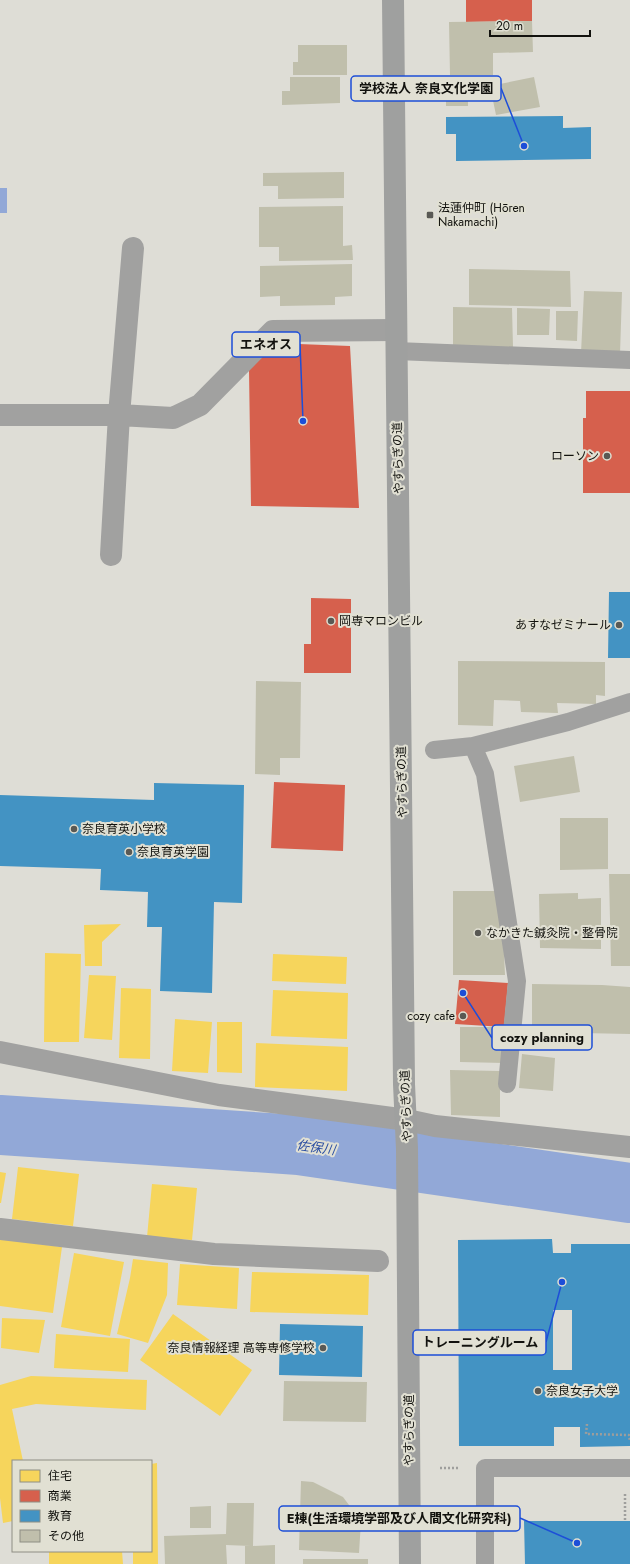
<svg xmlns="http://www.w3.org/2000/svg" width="630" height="1564" font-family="Jost,'Noto Sans JP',sans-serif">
<rect width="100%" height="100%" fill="#deddd6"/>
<!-- water -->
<path fill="#92a8d7" d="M0,188H7V213H0Z"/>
<!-- homes -->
<path fill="#f6d55c" d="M121,924L102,942V966H85L84,925Z
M45,953L81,954L79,1042H44Z
M273,954L347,957L346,984L272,981Z
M89,975L116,976L112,1040L84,1038Z
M121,988L151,989L150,1059L119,1058Z
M273,990L348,993L347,1039L271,1036Z
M175,1019L212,1022L208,1073L172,1071Z
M217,1022H242V1073L217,1072Z
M256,1043L348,1047L347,1091L255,1087Z
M18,1167L79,1174L73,1226L12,1219Z
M0,1172L6,1173L1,1203H0Z
M152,1184L197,1188L192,1240L147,1237Z
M0,1239L62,1247L53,1313L0,1306Z
M74,1253L124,1262L110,1336L61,1327Z
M133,1259L168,1263L167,1295L148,1343L117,1334L130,1278Z
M180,1264L239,1268L237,1309L177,1305Z
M252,1272L369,1275L368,1315L250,1312Z
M173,1314L252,1370L220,1416L140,1360Z
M2,1318L45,1320L39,1353L1,1348Z
M56,1334L130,1339L128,1372L54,1368Z
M31,1376L147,1380L146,1410L36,1404L12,1409L23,1461H13V1521L3,1523L0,1498V1385Z
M157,1463L158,1564H133V1551H151V1464Z
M49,1551H122L123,1564H49Z"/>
<!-- shops -->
<path fill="#d6604d" d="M466,0H532V21L466,22Z
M273,343L350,346L359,508L251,506L249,370Z
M586,391H630V493H583V418H586Z
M311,598L351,599V673H304V644H311Z
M274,782L345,785L343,851L271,848Z
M459,980L508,983L504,1027L455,1024Z"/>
<!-- schools -->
<path fill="#4393c3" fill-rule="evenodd" d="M563,116V128L591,127V159L456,161V134H446V117Z
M609,592H630V658H608Z
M154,783L244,785L242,903L214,902L212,993L160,991L162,927H147L148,892L100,890L101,869L0,866V795L154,800Z
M552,1239L553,1253H571V1244H630V1446L580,1447V1427H554V1446H459L458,1240ZM553,1310H572V1370H553Z
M280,1324L363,1326L362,1377L279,1375Z
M524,1521H630V1564H525Z"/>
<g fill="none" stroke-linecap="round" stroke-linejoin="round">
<!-- river -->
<path stroke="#92a8d7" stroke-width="60" d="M0,1125L299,1145L630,1193"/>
</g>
<!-- building -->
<path fill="#c0bfac" d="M532,21L533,52L493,53V75H450L449,22Z
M298,45H347V75H293V62H298Z
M446,76H468V106H446Z
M290,77H340V103L282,105V91H290Z
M534,77L540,107L496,115L490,86Z
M344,172V198L278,199V186H263V173Z
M343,206V246L352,245L353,260L279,261V247H259V207Z
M352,264V296L335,297V305L280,306V296L260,297V266Z
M469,269L570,271L571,307L469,305Z
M584,291L622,292L620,354L581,353Z
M453,307L512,308L513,347H453Z
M517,308L550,309L549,335H517Z
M556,311H578L577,341L556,340Z
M458,661L605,662V696L596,695V704L557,703L558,713L521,712L520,701L494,700L493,726L458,725Z
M256,681L301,682L300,758H280V775L255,774Z
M574,756L580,792L520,802L514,766Z
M560,818H608V869L560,870Z
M609,874H630V966H611Z
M453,891H501L505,975H453Z
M578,893V899L601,898V949L540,948L539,894Z
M532,984L602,985L630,987V1034L532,1032Z
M460,1027H504V1063L460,1062Z
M522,1054L555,1058L553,1091L519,1088Z
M450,1070L500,1071V1117L451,1115Z
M284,1381L367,1382L366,1422L283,1421Z
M301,1481L313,1482L343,1497L361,1521L359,1553L299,1550Z
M227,1503H254L253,1546L275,1545V1564H245V1546H251L226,1545L227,1564H165L164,1536L226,1534Z
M211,1506V1528H190V1507Z
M303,1559H368V1564H303Z"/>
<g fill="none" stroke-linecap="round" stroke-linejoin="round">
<!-- path -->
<path stroke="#9e9e9c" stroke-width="2.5" stroke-dasharray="2 2" stroke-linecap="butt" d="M587,1424L586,1434L629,1435L630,1441
M440,1468H458
M625,1494V1521"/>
<!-- lane -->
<path stroke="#a1a1a0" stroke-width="18" d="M396,351L630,360
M473,746L568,722L630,702
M434,750L473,746L485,774L517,981L507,1084
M485,1564V1468H630"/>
<!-- street -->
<path stroke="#a1a1a0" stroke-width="22" d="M0,415H119L173,418L200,405L273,331L396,330
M111,555L119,415L133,248
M0,1052L219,1095L407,1120L435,1126L630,1147
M0,1229L214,1254L378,1261"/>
<!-- secondary -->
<path stroke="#9fa09f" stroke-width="22" d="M393,0L404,1084L407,1149L410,1564"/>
</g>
<!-- markers -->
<g fill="#595954" stroke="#e1e0d3" stroke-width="1.5">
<rect x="426" y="211" width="8" height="8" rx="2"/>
<circle cx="607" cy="456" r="4"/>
<circle cx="331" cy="621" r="4"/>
<circle cx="619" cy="625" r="4"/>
<circle cx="74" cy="829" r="4"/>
<circle cx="129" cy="852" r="4"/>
<circle cx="478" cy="933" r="4"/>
<circle cx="463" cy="1016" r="4"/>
<circle cx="323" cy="1348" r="4"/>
<circle cx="538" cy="1391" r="4"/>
</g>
<g text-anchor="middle" stroke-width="4" stroke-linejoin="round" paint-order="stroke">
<!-- poi labels -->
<g font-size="12" fill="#12120e" stroke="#e1e0d3" text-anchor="start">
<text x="438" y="212">法蓮仲町 (Hōren<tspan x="438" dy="14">Nakamachi)</tspan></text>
<text x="599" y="460" text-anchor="end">ローソン</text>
<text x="339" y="625">岡専マロンビル</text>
<text x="611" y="629" text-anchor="end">あすなゼミナール</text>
<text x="82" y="833">奈良育英小学校</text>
<text x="137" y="856">奈良育英学園</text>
<text x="486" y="937">なかきた鍼灸院・整骨院</text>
<text x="455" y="1020" text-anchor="end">cozy cafe</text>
<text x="315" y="1352" text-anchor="end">奈良情報経理 高等専修学校</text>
<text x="546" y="1395">奈良女子大学</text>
</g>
<!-- street labels -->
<g font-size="12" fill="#12120e" stroke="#e1e0d3">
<text transform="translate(398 458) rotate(-91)" y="4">やすらぎの道</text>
<text transform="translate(402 782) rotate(-91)" y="4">やすらぎの道</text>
<text transform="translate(406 1106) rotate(-92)" y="4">やすらぎの道</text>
<text transform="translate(409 1430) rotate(-90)" y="4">やすらぎの道</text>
</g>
<!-- water labels -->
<g font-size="13" font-style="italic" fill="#2d50a2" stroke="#e1e0d3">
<text transform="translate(316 1147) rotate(8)" y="5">佐保川</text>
</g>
</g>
<!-- callouts -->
<path fill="none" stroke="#1d4ed8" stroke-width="1.5" d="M524 146L501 88M303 421L300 344M463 993L492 1038M562 1282L546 1342M577 1543L520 1518"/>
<g fill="#1d4ed8" stroke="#e1e0d3" stroke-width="1.5">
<circle cx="524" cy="146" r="4"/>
<circle cx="303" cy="421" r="4"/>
<circle cx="463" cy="993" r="4"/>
<circle cx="562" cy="1282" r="4"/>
<circle cx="577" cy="1543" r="4"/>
</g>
<g fill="#e1e0d3" stroke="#1d4ed8" stroke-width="1.5">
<rect x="351" y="76" width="150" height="25" rx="4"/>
<rect x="232" y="332" width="68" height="25" rx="4"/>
<rect x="492" y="1025" width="100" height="25" rx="4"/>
<rect x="413" y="1330" width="133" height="25" rx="4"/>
<rect x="279" y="1506" width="241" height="25" rx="4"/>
</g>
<g font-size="13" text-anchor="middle" font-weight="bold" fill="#12120e">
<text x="426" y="93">学校法人 奈良文化学園</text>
<text x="266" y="349">エネオス</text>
<text x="542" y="1042">cozy planning</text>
<text x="480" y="1347">トレーニングルーム</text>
<text x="399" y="1523">E棟(生活環境学部及び人間文化研究科)</text>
</g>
<!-- legend -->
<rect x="12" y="1460" width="140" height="92" fill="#e1e0d3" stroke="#8e8e84"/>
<rect x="20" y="1470" width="20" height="12" fill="#f6d55c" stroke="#8e8e84"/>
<text x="48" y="1480" font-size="12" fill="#12120e">住宅</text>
<rect x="20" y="1490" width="20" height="12" fill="#d6604d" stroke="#8e8e84"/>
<text x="48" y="1500" font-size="12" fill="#12120e">商業</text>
<rect x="20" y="1510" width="20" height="12" fill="#4393c3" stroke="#8e8e84"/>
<text x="48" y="1520" font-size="12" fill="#12120e">教育</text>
<rect x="20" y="1530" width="20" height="12" fill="#c0bfac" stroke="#8e8e84"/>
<text x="48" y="1540" font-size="12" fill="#12120e">その他</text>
<!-- scale -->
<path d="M490 30v6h100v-6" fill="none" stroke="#12120e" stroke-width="2"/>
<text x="496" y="30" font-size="12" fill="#12120e" stroke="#e1e0d3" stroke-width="3" paint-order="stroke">20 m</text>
</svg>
